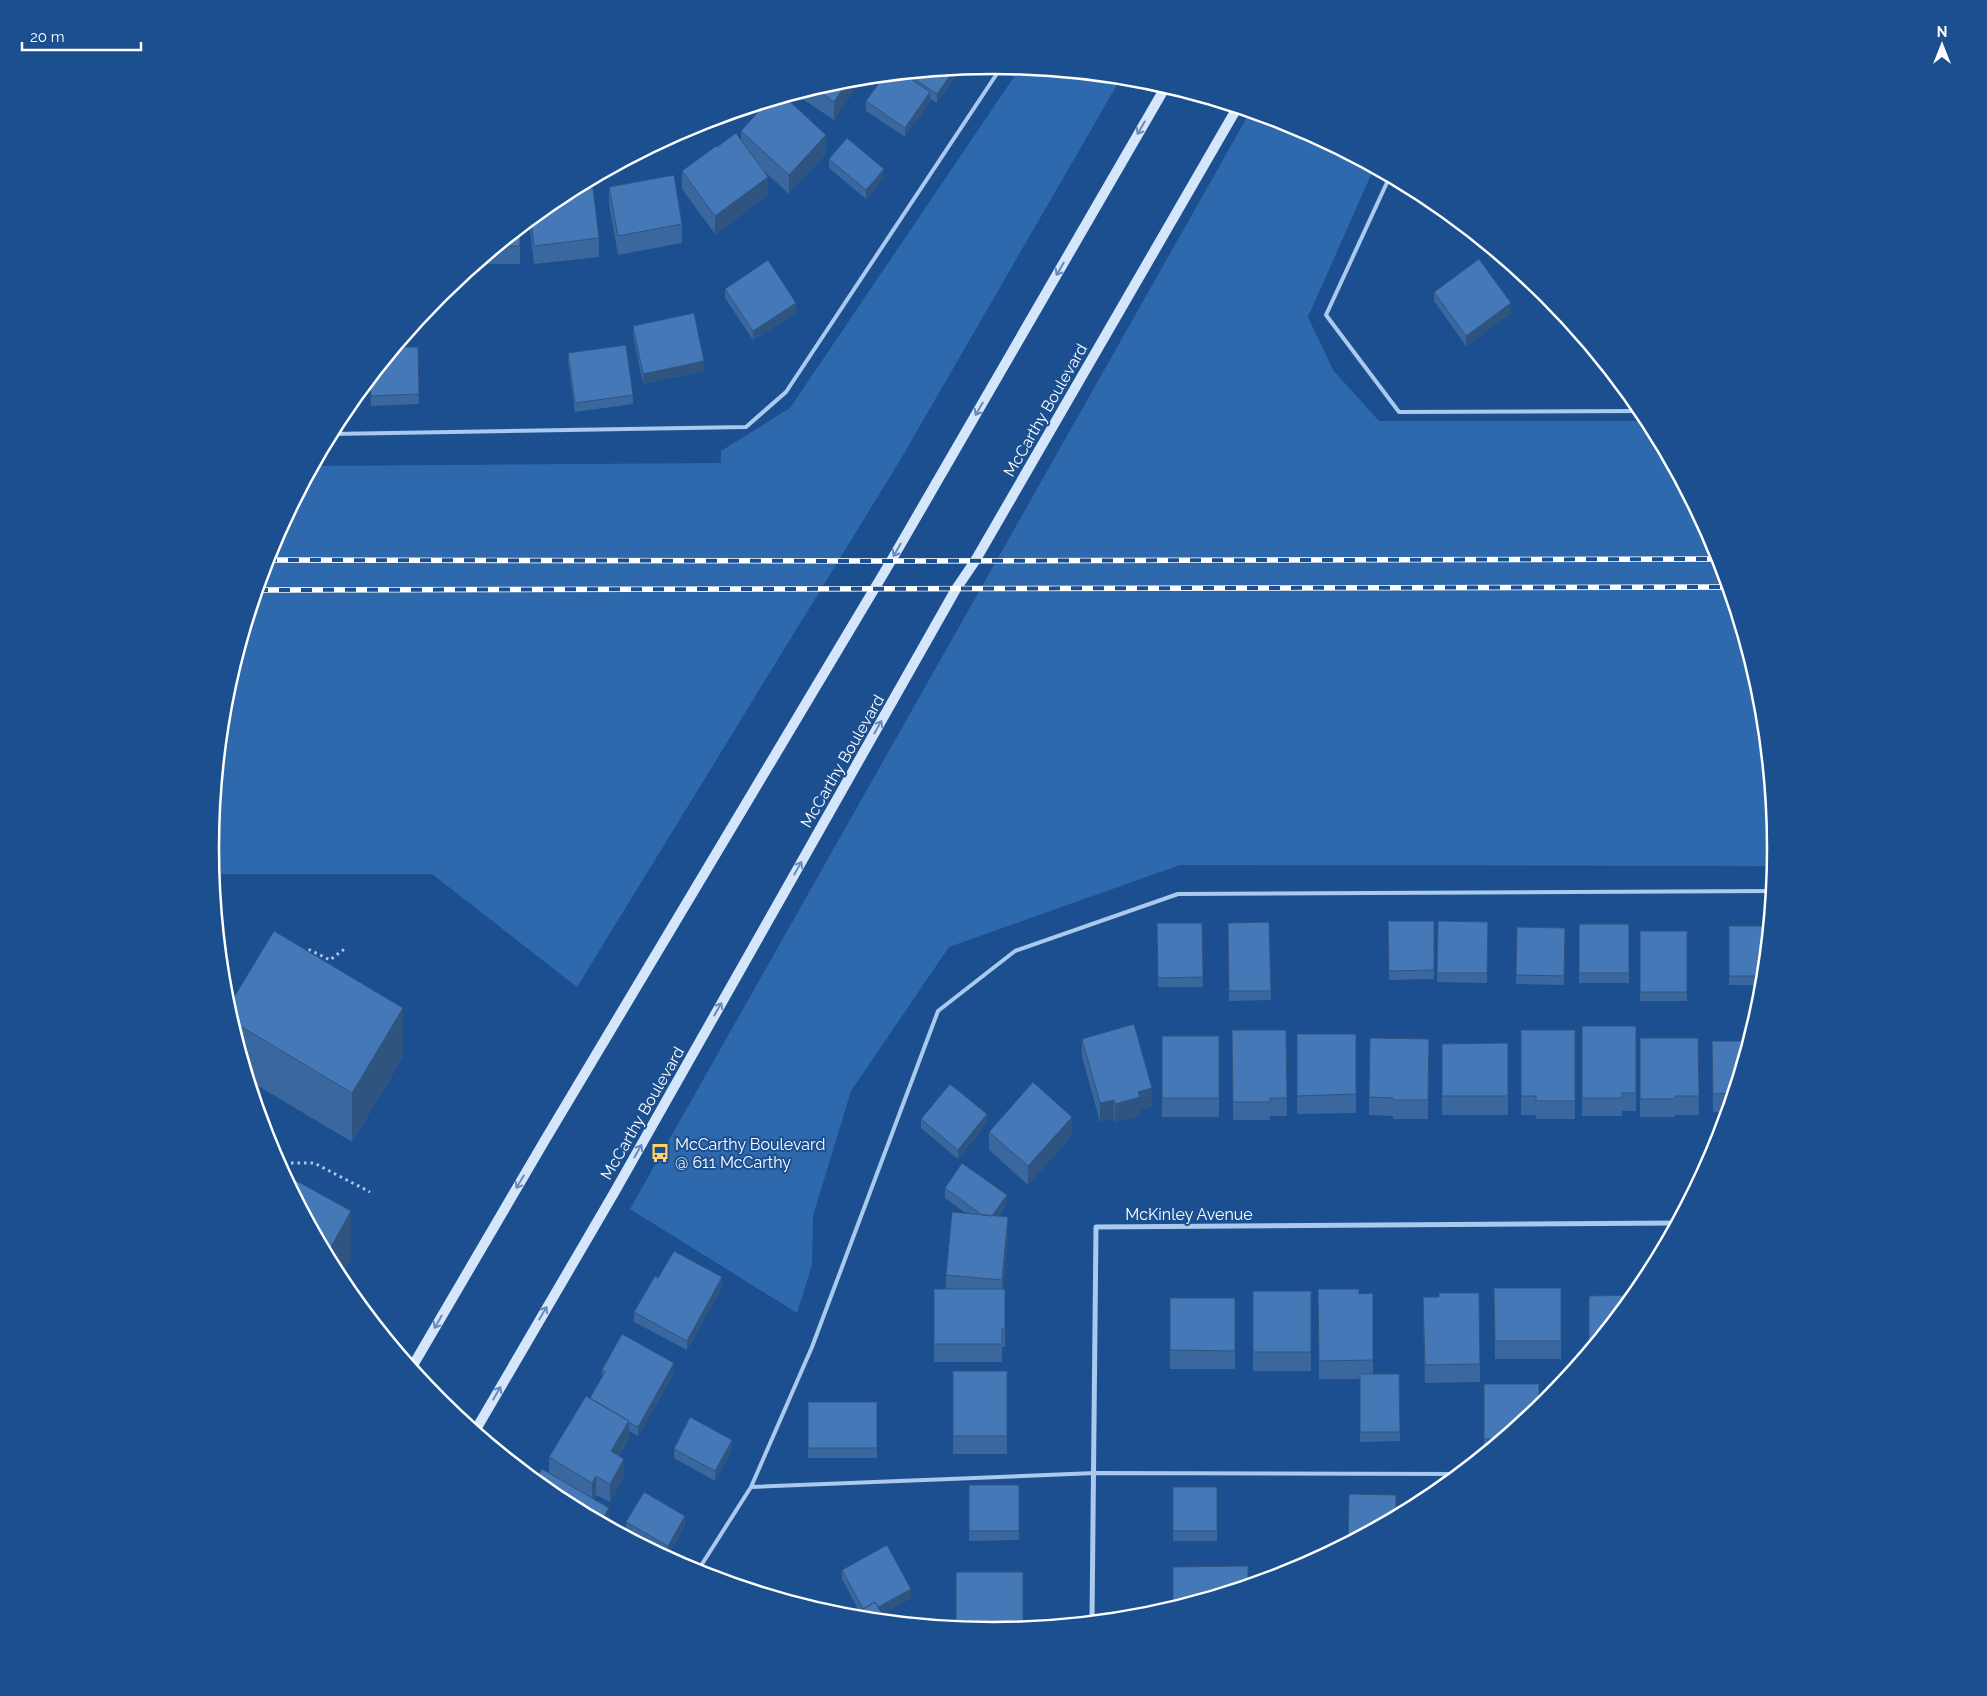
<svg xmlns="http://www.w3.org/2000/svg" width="1987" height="1696" font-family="Raleway,sans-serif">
<rect width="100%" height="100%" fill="#1b4f8f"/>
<!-- green -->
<path fill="#2e69ad" d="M1020,68L1121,78L899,462L577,987L432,874H213L211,848L226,695L270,548L314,466L721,463V451L790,408Z
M1250,112L1293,125L1374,168L1308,317L1333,370L1379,421H1649L1717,549L1762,696L1776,848L1775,866L1180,865L949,947L851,1091L813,1216L812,1265L797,1313L630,1209Z"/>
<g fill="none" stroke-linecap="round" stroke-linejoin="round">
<!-- path -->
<path stroke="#a9c9ee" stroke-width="3" stroke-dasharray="2.5 4" stroke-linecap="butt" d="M302,951L310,950L330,960L347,947
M278,1163H314L370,1192"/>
<!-- lane -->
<path stroke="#a9c9ee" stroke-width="4" d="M1390,176L1326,315L1399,412L1643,411
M331,434L746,427L786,392L1002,66
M751,1487L1095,1473L1459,1474
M697,1572L751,1487L812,1347L938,1011L1015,951L1178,894L1772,891"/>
<!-- street -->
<path stroke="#a9c9ee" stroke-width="5" d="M1092,1621L1096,1227L1677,1223"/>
<!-- secondary -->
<path stroke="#d6e6fa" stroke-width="10" d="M412,1367L545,1140L891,561L1166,86
M475,1431L614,1193L956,589L975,561L1237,108"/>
<!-- rail casing -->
<g stroke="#fff" stroke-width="5.5">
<path id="rail" d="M266,560L891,561L1720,559
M257,590L1729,587"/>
</g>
<!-- rail -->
<use href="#rail" stroke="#1b4f8f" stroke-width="4" stroke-dasharray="11" stroke-linecap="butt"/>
</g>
<!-- wall -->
<path fill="#3a679d" d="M953,69L954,79L937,103L930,99V102L905,137L866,111V101L884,76Z
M862,78L834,120L795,94L841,80Z
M741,131L826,154L789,194L761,168L768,195L715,234L682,189V171L717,147L741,140Z
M829,159L884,178L866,199L829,168Z
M609,187L682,224V243L618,255L609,205Z
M559,197L599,238V257L534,264L529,221Z
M520,228V264H476Z
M725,289L796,313L753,340L725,298Z
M1434,292L1511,313L1466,346L1434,301Z
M633,326L704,371L643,384L633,335Z
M418,347L419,404L371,406L370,380Z
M568,353L633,395V404L575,412L568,362Z
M1388,921H1434V979L1389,980Z
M1438,921L1488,922L1487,983L1437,982Z
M1269,922L1271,1000L1229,1001L1228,923Z
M1157,923H1202L1203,987H1158Z
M1579,924H1629V983H1579Z
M1729,926H1769L1763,985H1729Z
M1517,927L1565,928L1564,985L1516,984Z
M1640,931H1687V1001H1640Z
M228,1007L403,1057L352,1142L250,1081Z
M1582,1026H1636V1111H1622V1116H1582Z
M1232,1030H1286L1287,1116H1270V1120H1233Z
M1521,1030H1575V1119H1536V1115H1521Z
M1297,1034H1356V1113L1297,1114Z
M1162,1036H1219V1117H1162Z
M1370,1038L1429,1039L1428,1119H1393V1116L1369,1115Z
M1640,1038H1698L1699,1115H1675V1117H1640Z
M1082,1039L1152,1106L1140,1110V1115L1115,1123L1114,1118L1100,1122L1082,1057Z
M1712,1041H1749L1728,1112H1713Z
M1508,1043V1115H1442V1044Z
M921,1119L987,1123L958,1159L921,1128Z
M989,1132L1072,1135L1028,1185L989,1150Z
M945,1188L1007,1204L999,1216L1008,1235L1003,1289H1005V1347H1002V1362H934V1289H946V1275L967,1214L945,1198Z
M658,1278L722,1287L687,1350L634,1322V1312Z
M1494,1288H1561V1359H1495Z
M1318,1289L1359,1294L1373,1293V1374H1399L1400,1441L1360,1442V1379H1319Z
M1253,1291H1311V1371H1253Z
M1439,1297L1480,1364V1382L1425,1383L1423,1315Z
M1170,1298H1235V1369H1170Z
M602,1370L674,1373L638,1436L629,1431V1439L619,1456L624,1477L610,1502L596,1495L593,1499L609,1526L549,1473V1457L590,1398L602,1377Z
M953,1371H1007V1454H953Z
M1484,1384L1539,1409L1490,1448H1484Z
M808,1402H877V1458H808Z
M674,1449L732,1450L715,1481L674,1458Z
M969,1485H1019V1540L969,1541Z
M1173,1487H1217V1541H1173Z
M626,1522L685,1526L668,1555L626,1531Z
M842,1570L911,1598L882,1614L859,1611L842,1579Z
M956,1572H1023V1628L994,1631L956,1627Z"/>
<!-- shaded-wall -->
<path fill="#305480" d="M954,70V79L937,103V94Z
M862,78L834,120V102L849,79Z
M930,92V102L905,137V128Z
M826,135V154L789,194V175Z
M884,169V178L866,199V190Z
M768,177V195L715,234V216Z
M796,303V313L753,340V331Z
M1511,303V313L1466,346V336Z
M704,361V371L643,384V374Z
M403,1008V1057L352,1142V1093Z
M1152,1088V1106L1140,1110V1115L1115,1123V1104L1138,1092Z
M1114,1100V1118L1100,1122V1103Z
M987,1114V1123L958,1159V1150Z
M1072,1117V1135L1028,1185V1166Z
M1007,1195V1204L989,1229V1220Z
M351,1211V1260L340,1279L327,1254Z
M1008,1217V1235L1002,1298V1280Z
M722,1277V1287L687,1350V1341Z
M674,1363V1373L638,1436V1427Z
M629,1421V1439L611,1469V1451Z
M732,1440V1450L715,1481V1471Z
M624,1459V1477L610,1502V1484Z
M596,1476V1495L592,1501V1483Z
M609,1508V1526L601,1522Z
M685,1516V1526L668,1555V1546Z
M911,1589V1598L873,1619L866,1614Z"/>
<!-- building -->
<path fill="#4478b7" stroke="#305480" d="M953,69L954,70L937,94L907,74Z
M903,74L930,92L905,128L866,101L884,76Z
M849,79L834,102L814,88L841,80Z
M785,97L826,135L789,175L741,131L766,103Z
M736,133L768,177L715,216L682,171L716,146L717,147Z
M847,138L884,169L866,190L829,159Z
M674,175L682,224L618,236L609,187Z
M593,188L599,238L534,246L531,220L559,197L571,190Z
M520,228V246H499Z
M1479,259L1511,303L1466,336L1434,292Z
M768,260L796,303L753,331L725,289Z
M694,313L704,361L643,374L633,326Z
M626,345L633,395L575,403L568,353Z
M396,347H418L419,394L371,396L370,379Z
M1388,921H1434V970L1389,971Z
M1438,921L1488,922L1487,973H1437Z
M1269,922L1271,991H1229L1228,923Z
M1157,923H1202L1203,977L1158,978Z
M1579,924H1629V973H1579Z
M1729,926H1769L1764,976H1729Z
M1517,927L1565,928L1564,976L1516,975Z
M274,931L403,1008L352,1093L232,1021L228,1007Z
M1640,931H1687V992H1640Z
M1134,1024L1152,1088L1138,1092L1140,1097L1115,1104L1114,1100L1100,1103L1082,1039Z
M1582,1026H1636V1093H1622V1098H1582Z
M1232,1030H1286L1287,1098H1270V1102H1233Z
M1521,1030H1575V1101H1536V1096H1521Z
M1297,1034H1356V1094L1297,1096Z
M1162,1036H1219V1098H1162Z
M1370,1038L1429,1039L1428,1100H1393V1098L1369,1097Z
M1640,1038H1698L1699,1096H1675V1099H1640Z
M1712,1041H1749L1733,1093L1713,1094Z
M1508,1043V1096H1442V1044Z
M1033,1082L1072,1117L1028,1166L989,1132Z
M950,1084L987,1114L958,1150L921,1119Z
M962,1163L1007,1195L992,1216L982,1215L945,1188Z
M284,1174L351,1211L327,1254Z
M952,1212L1008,1217L1002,1280L946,1275Z
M674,1251L722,1277L687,1341L634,1312L655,1276L658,1278Z
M1494,1288H1561V1341H1495Z
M934,1289H1005V1329H1002V1344H934Z
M1318,1289H1359V1294L1373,1293V1360L1319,1361Z
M1253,1291H1311V1352H1253Z
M1439,1293H1479L1480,1364L1425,1365L1423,1297H1439Z
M1635,1295L1589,1350V1296Z
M1170,1298H1235V1351L1170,1350Z
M622,1334L674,1363L638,1427L628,1422L629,1421L590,1398L605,1372L602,1370Z
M1567,1368H1575L1567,1377Z
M953,1371H1007V1436H953Z
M1360,1374H1399L1400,1432H1360Z
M1484,1384H1539V1409L1501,1439H1484Z
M586,1396L629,1421L611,1451L624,1459L610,1484L596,1476L592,1483L549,1457Z
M808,1402H877V1448H808Z
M690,1417L732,1440L715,1471L674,1449Z
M542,1469L609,1508L601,1522L558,1499L535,1480Z
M969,1485H1019V1531H969Z
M1173,1487H1217V1531H1173Z
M644,1492L685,1516L668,1546L626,1522Z
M1349,1494L1396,1495V1516L1348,1542Z
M887,1545L911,1589L878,1607L875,1602L863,1609L842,1570Z
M1248,1566V1585L1173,1608V1567Z
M956,1572H1023V1625H956Z
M1274,1574H1283L1274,1577Z
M875,1602L886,1620L850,1617Z"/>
<!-- one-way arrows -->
<defs><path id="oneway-shaft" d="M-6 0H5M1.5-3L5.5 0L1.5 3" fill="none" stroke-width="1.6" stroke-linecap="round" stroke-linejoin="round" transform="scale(1.25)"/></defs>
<g stroke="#668bba">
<use href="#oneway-shaft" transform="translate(1141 128) rotate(120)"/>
<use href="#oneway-shaft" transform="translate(1060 269) rotate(120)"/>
<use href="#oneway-shaft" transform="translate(979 409) rotate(120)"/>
<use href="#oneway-shaft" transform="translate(897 550) rotate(120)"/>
<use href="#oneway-shaft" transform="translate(878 727) rotate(-60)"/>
<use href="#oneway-shaft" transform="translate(798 868) rotate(-60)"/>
<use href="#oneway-shaft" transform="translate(718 1009) rotate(-60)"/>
<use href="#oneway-shaft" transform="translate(638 1151) rotate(-60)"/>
<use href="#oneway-shaft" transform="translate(520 1182) rotate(121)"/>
<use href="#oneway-shaft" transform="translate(543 1313) rotate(-59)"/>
<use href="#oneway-shaft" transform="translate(438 1322) rotate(120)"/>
<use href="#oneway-shaft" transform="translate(497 1393) rotate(-60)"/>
</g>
<!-- icons -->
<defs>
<g id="bus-bare" transform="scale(1.5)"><path d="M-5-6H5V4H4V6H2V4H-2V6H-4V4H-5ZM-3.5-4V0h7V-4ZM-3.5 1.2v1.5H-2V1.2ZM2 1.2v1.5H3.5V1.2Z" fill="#ffd166" stroke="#1b4f8f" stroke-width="2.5" paint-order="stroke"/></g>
</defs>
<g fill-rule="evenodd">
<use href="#bus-bare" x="660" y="1153"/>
</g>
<g text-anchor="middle" stroke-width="4" stroke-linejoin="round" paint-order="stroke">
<!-- street labels -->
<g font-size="16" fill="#fff" stroke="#1b4f8f">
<text transform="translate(1045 410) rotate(-60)" y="6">McCarthy Boulevard</text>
<text transform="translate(842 761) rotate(-60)" y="6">McCarthy Boulevard</text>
<text transform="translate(642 1113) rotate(-60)" y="6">McCarthy Boulevard</text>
<text x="1189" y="1220">McKinley Avenue</text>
</g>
<!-- poi labels -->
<g font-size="16" fill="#fff" stroke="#1b4f8f" text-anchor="start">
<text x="675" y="1150">McCarthy Boulevard<tspan x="675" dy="18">@ 611 McCarthy</tspan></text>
</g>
</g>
<!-- crop -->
<path d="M0 0H1987V1696H0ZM219 848a774 774 0 1 1 1548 0a774 774 0 1 1-1548 0Z" fill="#1b4f8f" fill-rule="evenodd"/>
<path fill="none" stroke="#fff" stroke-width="2.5" d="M219 848a774 774 0 1 1 1548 0a774 774 0 1 1-1548 0Z"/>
<!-- north arrow -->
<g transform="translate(1942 45)" stroke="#1b4f8f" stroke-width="4" paint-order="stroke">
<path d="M0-4L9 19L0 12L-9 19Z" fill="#ffffff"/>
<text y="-8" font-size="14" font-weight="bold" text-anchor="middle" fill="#ffffff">N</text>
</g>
<!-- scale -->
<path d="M22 42v8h119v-8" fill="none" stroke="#ffffff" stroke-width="2.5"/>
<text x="30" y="42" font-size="15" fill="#ffffff" stroke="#1b4f8f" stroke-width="4" paint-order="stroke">20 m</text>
</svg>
